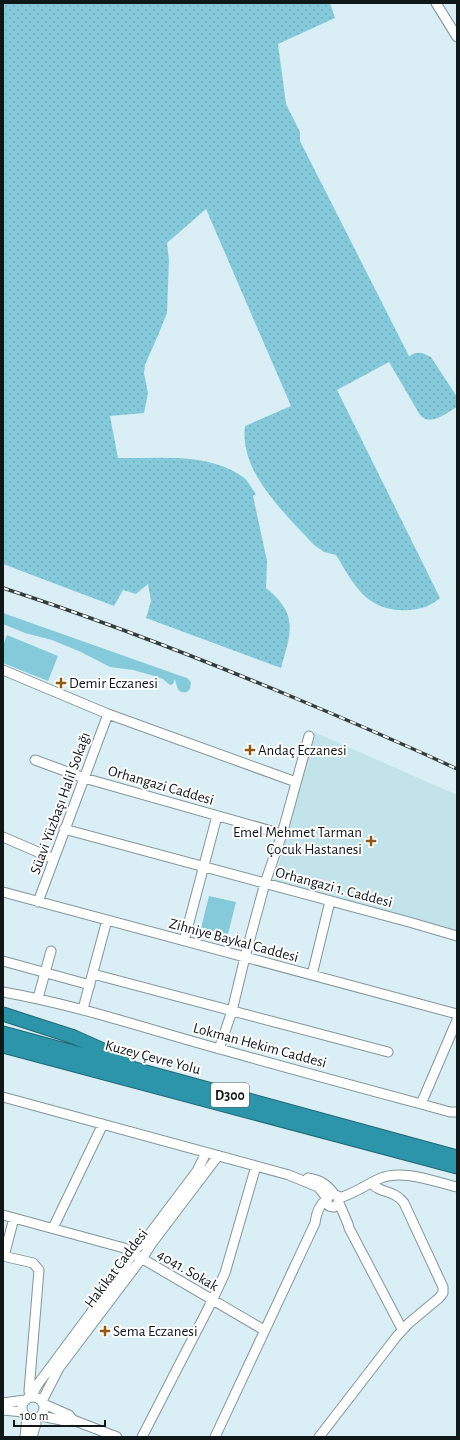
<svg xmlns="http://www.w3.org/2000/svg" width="460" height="1440" font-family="'Alegreya Sans',sans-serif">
<defs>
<pattern id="grass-dots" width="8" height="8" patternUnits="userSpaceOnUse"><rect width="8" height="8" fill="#85cada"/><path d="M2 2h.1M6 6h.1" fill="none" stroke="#72adba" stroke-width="1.8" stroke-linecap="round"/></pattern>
</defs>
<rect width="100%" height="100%" fill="#d9eff5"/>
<!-- built -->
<path fill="#c3e3eb" d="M314,732L457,795V936L273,886Z"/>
<!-- grass -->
<path fill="url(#grass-dots)" d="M3,3H330L335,18L278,44L286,104L300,132V141L409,356L415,353H422L431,357L457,397V407C446,413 431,427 420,415L389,362L337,390L440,598C431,606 422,609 410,610C368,613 355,587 336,555L324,552L314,545C286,514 239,473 245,426L291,406L206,209L167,243L169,260L167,313L159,333L145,365L144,373L148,393L144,413L110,416L118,458C158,459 208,452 243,477C248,480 252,489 256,494L253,496L267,561L266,588C299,614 291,633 281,668L146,618L151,601L148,584L136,594L123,590L114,606L3,564Z"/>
<!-- pitch -->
<path fill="#85cada" d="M3,613L178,675L187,678L191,682L190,689L187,692C177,694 177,686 175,679L173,684L170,685L163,679L151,675L133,670L110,667L81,652L52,640L25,633L3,624Z
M7,635L58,656L48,681L3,663V645Z
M209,896L236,902L228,934L201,928Z"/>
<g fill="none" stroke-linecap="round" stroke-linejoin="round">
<!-- minor casing -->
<g stroke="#81969b" stroke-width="11">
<path id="minor" d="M436,3L457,37
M3,670L108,714L296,782
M35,760L84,778L282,834
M64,829L409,922L457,936
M3,837L54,859
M3,892L457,1014
M38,902L108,714
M184,941L217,816
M3,961L90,985
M93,974L388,1052
M312,975L330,901
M3,992C77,1005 147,1029 220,1049C287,1068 354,1086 421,1104L457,1020
M38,998L51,951
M83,1009L107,920
M219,1049L232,1011L245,957L265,883L282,834L309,736
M3,1097L289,1175L318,1187L327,1198
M421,1104L450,1112H457
M308,1178C320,1180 327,1184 334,1194
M339,1198C354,1194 367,1184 381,1178C403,1169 435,1182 457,1187
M339,1203L334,1207L329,1206L327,1202V1198L332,1194L338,1196L339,1203L348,1224L349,1228L402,1329
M3,1215L124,1248L264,1330
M53,1228L103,1124
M3,1256L33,1263L39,1270L29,1391L31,1396
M4,1256L14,1218
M31,1397L38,1384L119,1275L135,1250L145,1240L197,1171L206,1153
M22 1408a11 11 0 1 1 22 0a11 11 0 1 1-22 0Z
M42,1401L59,1368L145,1254L152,1243L218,1156
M3,1403L25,1400
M44,1404L69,1415L73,1420L117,1437
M3,1410L23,1412
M41,1416L66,1421L73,1420
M25,1437L27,1417
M32,1437L36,1424V1419
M142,1437L212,1301L225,1273L256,1166
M215,1437L315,1223C316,1215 319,1205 326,1200
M319,1437L397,1336L409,1323L439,1298L443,1293V1287L404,1203C394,1189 379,1194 372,1183"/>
</g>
<!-- highway casing -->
<g stroke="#226977" stroke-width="15">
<path id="highway" d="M3,1014L74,1037L128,1061
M3,1033L457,1157
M3,1046L457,1167"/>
</g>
<!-- minor -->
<use href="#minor" stroke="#fff" stroke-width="9"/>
<!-- highway -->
<use href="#highway" stroke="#2c95aa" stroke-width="13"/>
<!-- rail casing -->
<g stroke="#323d40" stroke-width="3.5">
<path id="rail" d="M3,588C104,621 204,660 302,701C354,723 406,745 457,769"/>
</g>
<!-- rail -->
<use href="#rail" stroke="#fff" stroke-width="2" stroke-dasharray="6" stroke-linecap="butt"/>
</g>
<!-- markers -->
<g fill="#915813" stroke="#fff" stroke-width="1.5">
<path d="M59 677h4v4h4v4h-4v4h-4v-4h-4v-4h4z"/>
<path d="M248 744h4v4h4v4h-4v4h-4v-4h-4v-4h4z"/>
<path d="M369 835h4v4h4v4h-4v4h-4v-4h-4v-4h4z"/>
<path d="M103 1325h4v4h4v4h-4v4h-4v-4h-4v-4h4z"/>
</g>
<g text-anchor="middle" stroke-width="4" stroke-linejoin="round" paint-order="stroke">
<!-- shield labels -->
<rect fill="#fff" stroke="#575d5e" stroke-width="1" x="211" y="1083" width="38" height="24" rx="3"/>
<g font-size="14" font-weight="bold" fill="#0f1719">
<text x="230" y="1100">D300</text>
</g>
<!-- poi labels -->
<g font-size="15" fill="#0f1719" stroke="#fff" text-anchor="start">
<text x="69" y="688">Demir Eczanesi</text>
<text x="258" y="755">Andaç Eczanesi</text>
<text x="362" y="837" text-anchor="end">Emel Mehmet Tarman<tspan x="362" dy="17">Çocuk Hastanesi</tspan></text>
<text x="113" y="1336">Sema Eczanesi</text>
</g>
<!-- street labels -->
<g font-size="15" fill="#0f1719" stroke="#fff">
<text transform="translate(161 785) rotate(16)" y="5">Orhangazi Caddesi</text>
<text transform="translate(60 803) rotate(-70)" y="5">Süavi Yüzbaşı Halil Sokağı</text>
<text transform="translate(334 887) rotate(15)" y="5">Orhangazi 1. Caddesi</text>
<text transform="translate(234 940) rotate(15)" y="5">Zihniye Baykal Caddesi</text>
<text transform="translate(260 1045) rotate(15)" y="5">Lokman Hekim Caddesi</text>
<text transform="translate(153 1057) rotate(15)" y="5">Kuzey Çevre Yolu</text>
<text transform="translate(116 1268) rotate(-53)" y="5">Hakikat Caddesi</text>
<text transform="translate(188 1270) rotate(30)" y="5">4041. Sokak</text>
</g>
</g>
<!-- border -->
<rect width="460" height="1440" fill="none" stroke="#0f1719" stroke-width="8"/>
<!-- scale -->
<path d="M14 1420v6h91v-6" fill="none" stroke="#0f1719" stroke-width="2"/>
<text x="20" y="1420" font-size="12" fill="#0f1719" stroke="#ffffff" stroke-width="3" paint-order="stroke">100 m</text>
</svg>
